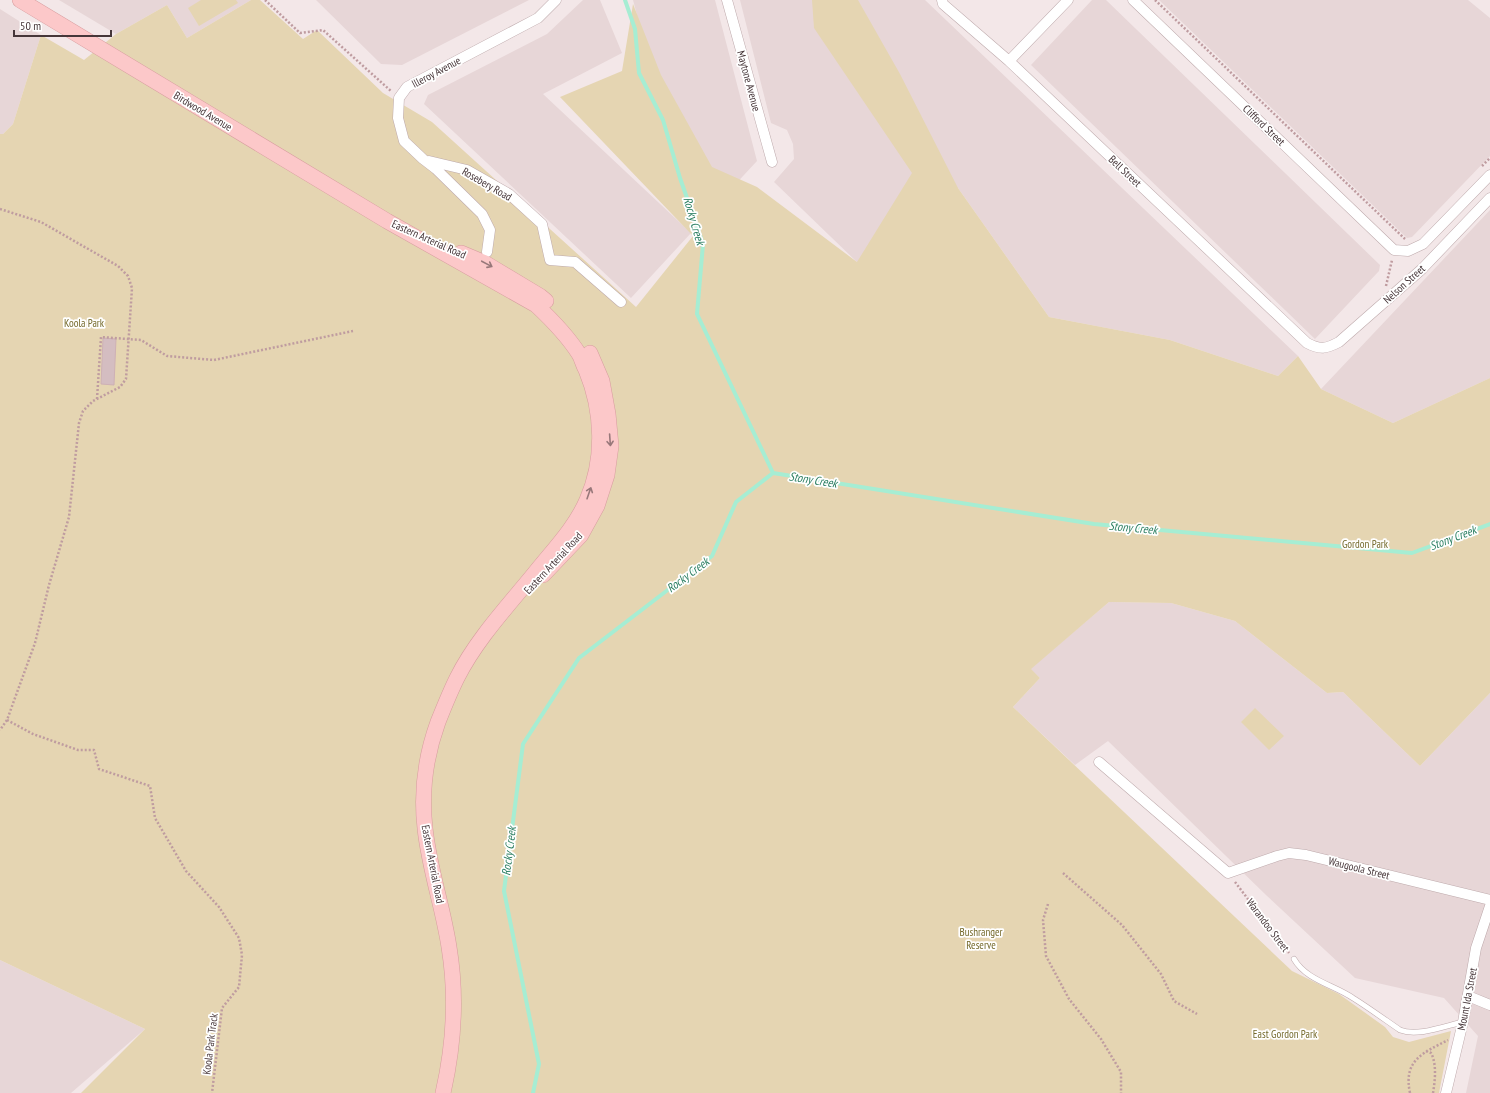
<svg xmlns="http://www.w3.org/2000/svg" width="1490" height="1093" font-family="'PT Sans Narrow',sans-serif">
<rect width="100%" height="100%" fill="#f3e7e8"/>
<!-- residential -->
<path fill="#e7d6d7" d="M59,0H251L187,38L167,5L116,34Z
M316,0H529L402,65L381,64Z
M583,0H600L622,53L543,94L691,233L631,298L424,104L428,95L547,34Z
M633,0H715L757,161L704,218L663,113Z
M740,0H925L1298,356L1278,376L1170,340L1049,317L958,188L859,264L774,182L794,159L793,144L787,130L771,123Z
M1092,0H1106L1380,265L1379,271L1315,339L1031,65Z
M1159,0H1468L1490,18V156L1412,237L1407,238Z
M0,9L41,35L13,124L3,134H0Z
M1490,210V378L1393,423L1321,389Z
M1109,602L1171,603L1235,621L1327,693L1343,692L1420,766L1490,693V1093H1466L1478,1036L1444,998L1355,978L1266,895L1108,741L1075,765L1013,707L1040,678L1030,669Z
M0,960L145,1029L71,1093H0Z"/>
<!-- green -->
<path fill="#e5d5b2" d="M201,0H236L238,3L199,26L188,8Z
M251,0H260L303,39L317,30L383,93L432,122L636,307L693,236L560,97L622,71L633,4L661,75L712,167L757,187L857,262L912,173L814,28L812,0H858L900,74L958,188L1049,317L1170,340L1278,376L1298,356L1321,389L1393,423L1490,378V693L1420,766L1343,692L1327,693L1235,621L1171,603L1109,602L1031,669L1040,678L1013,707L1292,971L1339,994L1385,1027L1393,1037L1409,1042L1451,1031L1439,1093H81L145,1029L0,960V134H3L13,124L41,35L84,60L116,34L167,5L187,38Z
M1255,708L1284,736L1269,750L1241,722Z"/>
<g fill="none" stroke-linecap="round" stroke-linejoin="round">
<!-- stream -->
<path stroke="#a6edd3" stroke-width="4" d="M773,473L1094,524L1412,553L1490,524
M533,1093L539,1064L504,891L523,744L579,658L712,556L736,502L773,473L697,314L703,244L680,178L663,120L639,73L635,29L625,0"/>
</g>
<!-- building -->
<path fill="#d4bdc1" stroke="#ceb1b5" d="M103,338L116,339L114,385L101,384Z"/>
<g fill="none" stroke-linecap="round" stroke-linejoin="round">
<!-- lane casing -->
<g stroke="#beaaac" stroke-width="6">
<path id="lane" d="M1294,959C1306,980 1334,985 1353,998C1369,1008 1384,1019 1400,1030C1417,1037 1445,1026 1463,1022"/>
</g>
<!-- street casing -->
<g stroke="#beaaac" stroke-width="11">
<path id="street" d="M727,0L772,162
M942,0L943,4L1009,61L1307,343C1320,350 1326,349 1339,342L1422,269L1490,198
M1133,0L1394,250L1408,251L1423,244L1490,175
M1009,61L1068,0
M429,161L467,170L509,194L542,224L550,260L575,262L621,302
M487,252L490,230L482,214L436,169L423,159L404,141L398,118L399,98L407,87L538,18L556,0
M1099,762L1228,873L1277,856L1289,853L1306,855L1490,900
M1468,996L1490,1005
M1446,1093L1463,1022L1476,948L1490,906"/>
</g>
<!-- secondary casing -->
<g stroke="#d79d9f" stroke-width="16">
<path id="secondary" d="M20,0L387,221L536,305C552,320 567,335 579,354C582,359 583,365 586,370C603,411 605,459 587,500C575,528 553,550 534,574C507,607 476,640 457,678C450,692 444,707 438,722C426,755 421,793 425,828C429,868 443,907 449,947C457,996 454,1045 443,1093
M461,253L485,263L540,296L546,301
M543,575L581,535L597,506L607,475L611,446L608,414L602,381L590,353"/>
</g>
<!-- path -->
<path stroke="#bf9ca0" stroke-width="2.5" stroke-dasharray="2 2" stroke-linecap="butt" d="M265,0L300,33L323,30L391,91
M1155,0L1405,239
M1482,166L1490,158
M0,209L41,222L118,266L128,276L132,288L126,379L120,387L93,401L83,411L79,423L69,517L49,585L35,643L7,720L0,730
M1386,286L1392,260
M97,399L101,337L141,340L167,356L214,360L353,331
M7,720L33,734L78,750H94L99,769L150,786L155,818L186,871L219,907L239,938L242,955L239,987L222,1008L212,1093
M1063,873L1122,925L1161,974L1174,1001L1197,1014
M1235,882L1289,953
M1048,904L1043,920L1046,956L1069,999L1101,1039L1121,1072V1093
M1426,1051L1431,1053C1437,1064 1435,1081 1433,1093
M1410,1093C1403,1060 1423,1053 1448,1040"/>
<!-- lane -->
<use href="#lane" stroke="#fff" stroke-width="5"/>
<!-- street -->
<use href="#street" stroke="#fff" stroke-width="10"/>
<!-- secondary -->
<use href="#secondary" stroke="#fcc8c9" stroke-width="15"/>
</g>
<!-- one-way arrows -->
<defs><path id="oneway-shaft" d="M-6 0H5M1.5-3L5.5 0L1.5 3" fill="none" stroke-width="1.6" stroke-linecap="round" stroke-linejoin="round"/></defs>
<g stroke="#98787a">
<use href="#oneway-shaft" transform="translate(487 264) rotate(28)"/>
<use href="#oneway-shaft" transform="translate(610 440) rotate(86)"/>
<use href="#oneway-shaft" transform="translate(589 493) rotate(-71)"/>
</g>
<g text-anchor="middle" stroke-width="3.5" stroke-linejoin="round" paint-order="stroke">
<!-- street labels -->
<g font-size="11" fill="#463639" stroke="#fff">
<text transform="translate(436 72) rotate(-28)" y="4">Illeroy Avenue</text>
<text transform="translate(749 81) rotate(75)" y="4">Maytone Avenue</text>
<text transform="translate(203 111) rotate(31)" y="4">Birdwood Avenue</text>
<text transform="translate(1264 125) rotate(44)" y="4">Clifford Street</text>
<text transform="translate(1125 171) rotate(43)" y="4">Bell Street</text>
<text transform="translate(487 184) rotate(30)" y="4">Rosebery Road</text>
<text transform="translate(429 239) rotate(24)" y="4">Eastern Arterial Road</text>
<text transform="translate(1404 284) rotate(-42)" y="4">Nelson Street</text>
<text transform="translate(553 563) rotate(-47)" y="4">Eastern Arterial Road</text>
<text transform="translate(433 864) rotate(79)" y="4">Eastern Arterial Road</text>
<text transform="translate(1359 868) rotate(14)" y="4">Waugoola Street</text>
<text transform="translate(1268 925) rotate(53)" y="4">Warandoo Street</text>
<text transform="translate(1467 999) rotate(-79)" y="4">Mount Ida Street</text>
<text transform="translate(210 1044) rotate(-83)" y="4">Koola Park Track</text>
</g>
<!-- park labels -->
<g font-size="11" fill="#756a2c" stroke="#fff">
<text x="84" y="327">Koola Park</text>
<text x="1365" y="548">Gordon Park</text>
<text x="981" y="936">Bushranger<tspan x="981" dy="13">Reserve</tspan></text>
<text x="1285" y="1038">East Gordon Park</text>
</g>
<!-- water labels -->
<g font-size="12" font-style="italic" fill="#2a7e61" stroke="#fff">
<text transform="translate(694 221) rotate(74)" y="4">Rocky Creek</text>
<text transform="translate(813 480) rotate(9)" y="4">Stony Creek</text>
<text transform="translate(1133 528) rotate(5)" y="4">Stony Creek</text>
<text transform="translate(1453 538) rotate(-21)" y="4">Stony Creek</text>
<text transform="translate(688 575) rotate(-37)" y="4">Rocky Creek</text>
<text transform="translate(509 851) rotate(-83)" y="4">Rocky Creek</text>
</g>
</g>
<!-- scale -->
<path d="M14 30v6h97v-6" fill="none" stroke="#463639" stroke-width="2"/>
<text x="20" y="30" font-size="12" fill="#463639" stroke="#ffffff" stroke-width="3" paint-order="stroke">50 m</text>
</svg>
